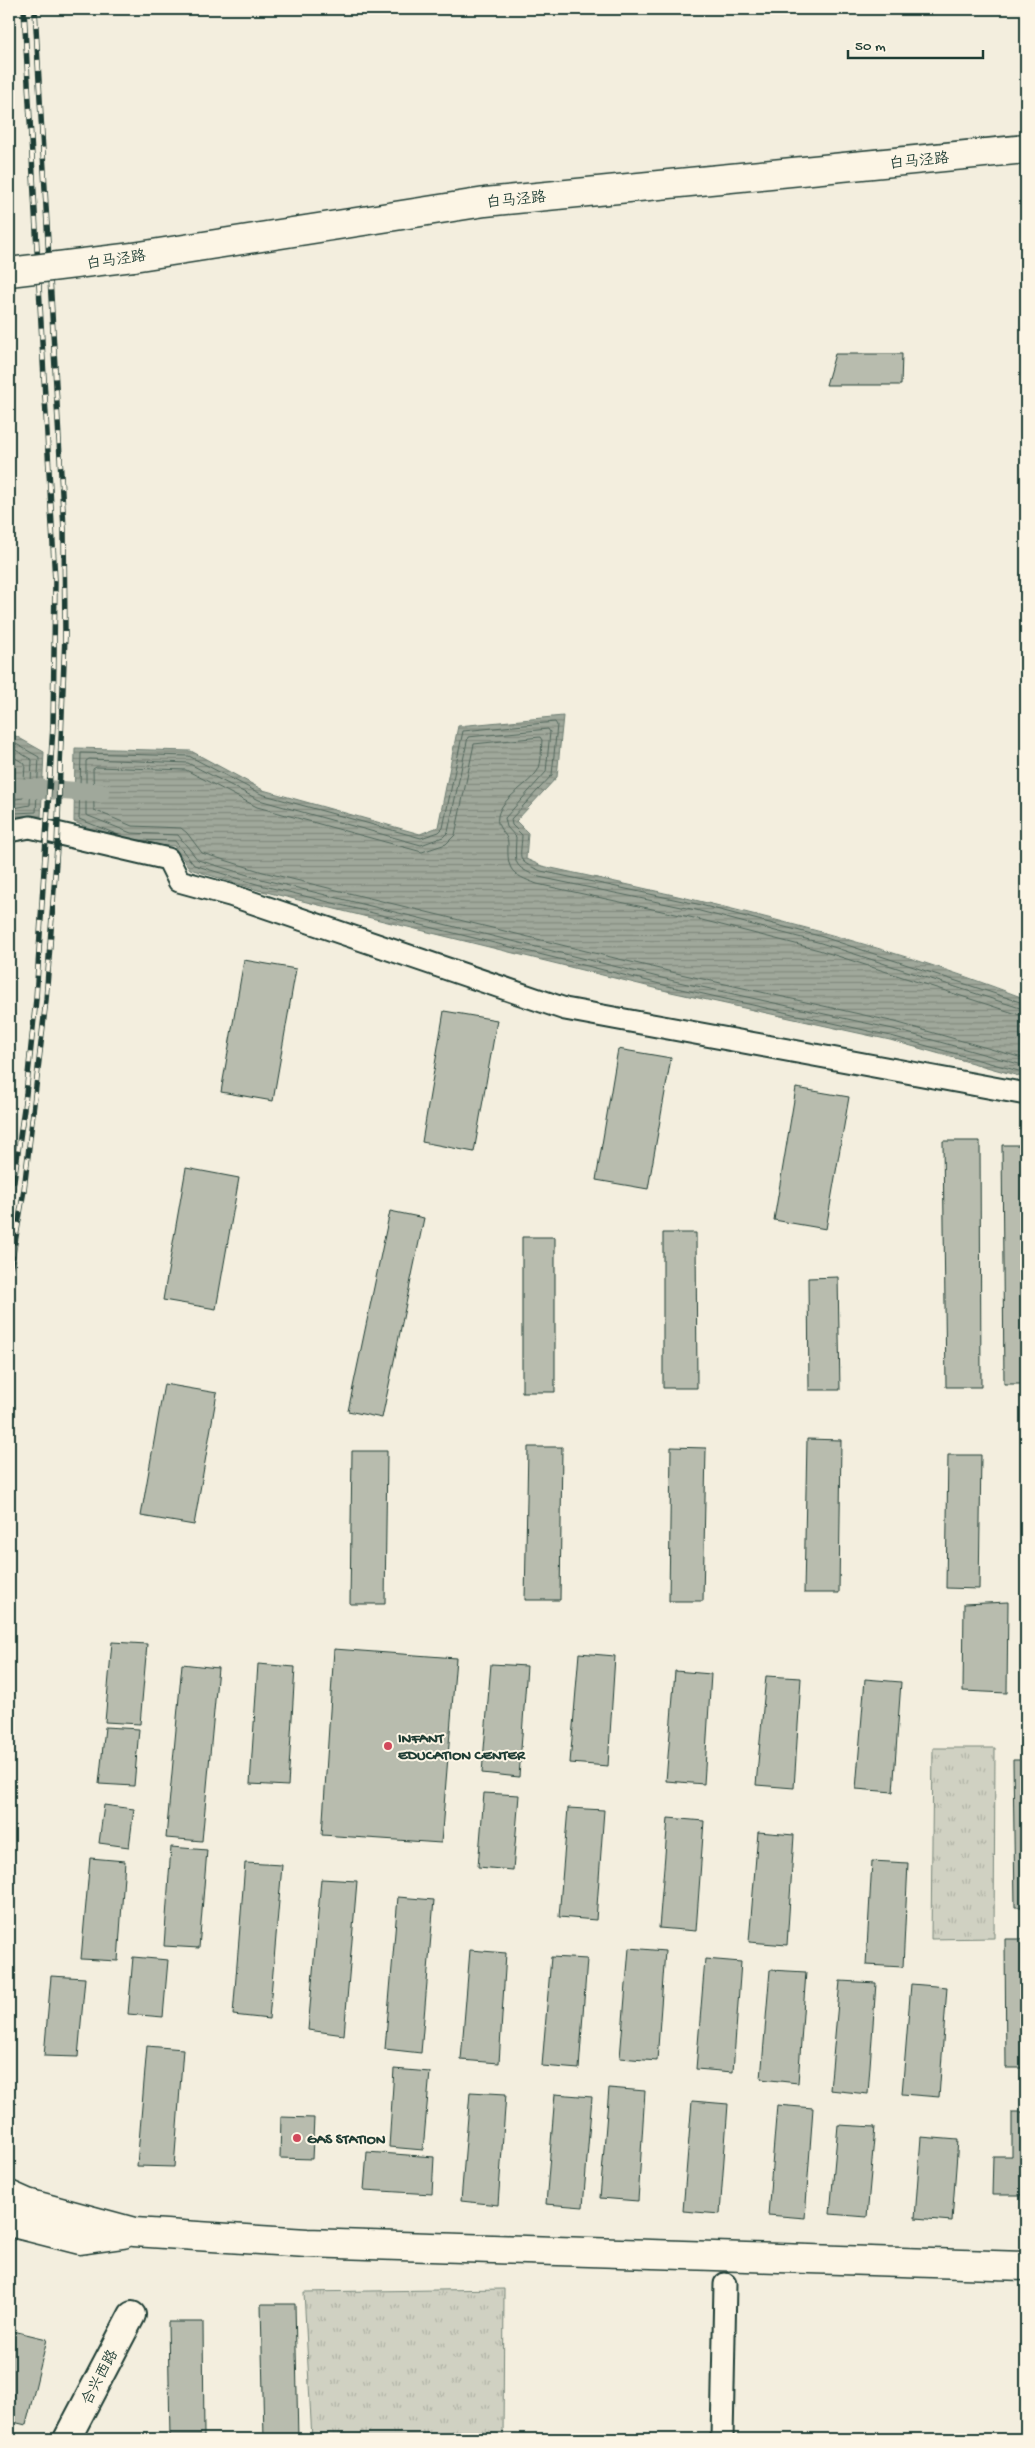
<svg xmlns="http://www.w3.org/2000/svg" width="1035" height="2448" font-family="'Gochi Hand','LXGW WenKai TC',sans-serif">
<defs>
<pattern id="park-tufts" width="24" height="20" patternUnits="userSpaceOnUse" patternTransform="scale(1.25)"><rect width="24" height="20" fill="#d0d1c2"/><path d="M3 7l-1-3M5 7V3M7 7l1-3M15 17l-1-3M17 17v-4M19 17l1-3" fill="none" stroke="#b2b4a7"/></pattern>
<pattern id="water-rules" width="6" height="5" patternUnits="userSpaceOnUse" patternTransform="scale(1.25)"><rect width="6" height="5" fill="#a0a89b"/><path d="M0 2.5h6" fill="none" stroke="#828a7f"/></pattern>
</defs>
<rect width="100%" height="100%" fill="#f3eede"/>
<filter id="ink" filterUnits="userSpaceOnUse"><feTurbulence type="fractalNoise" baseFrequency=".02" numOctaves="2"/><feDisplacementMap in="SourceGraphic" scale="10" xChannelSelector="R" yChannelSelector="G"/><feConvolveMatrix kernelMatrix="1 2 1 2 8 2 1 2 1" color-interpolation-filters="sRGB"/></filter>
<g filter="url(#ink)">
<!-- park -->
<path fill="url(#park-tufts)" stroke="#78877b" d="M933,1748H995L994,1938L931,1939Z
M504,2289L503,2439H312L304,2292Z"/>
<!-- water -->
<path fill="url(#water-rules)" stroke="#6c7d72" d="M563,716L557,777L516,821L528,833L526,859L542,866C705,901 870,938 1026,999V1078L890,1040L671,992L258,890L190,869L174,846L129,844L74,822L75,748L191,751L263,790L420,834L438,827L458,726Z
M12,734L44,752L41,818H16L9,822V735Z"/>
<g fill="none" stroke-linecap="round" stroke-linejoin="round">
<!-- shore -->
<path stroke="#53685d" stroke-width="1" d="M9,740L39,757L36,812L15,813L9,816
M9,746L32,760L30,805L9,809
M9,754L25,764L23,798L9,800
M121,836L79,819L81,753L189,756L261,794L421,838L439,832L443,828L463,731L555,722L557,725L552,775L511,819L512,825L522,835C521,860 515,860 541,871L697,904L823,937L1026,1004
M137,840L175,841L194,865L260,885L672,987L891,1036L1026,1073
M1026,1010L821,943L696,910L539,877C512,866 515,864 516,837L507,827L505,818L546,772L550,732L548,729L468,737L448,832L443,837L421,845L259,800L188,763L89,759L86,761V815L131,833L178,835L198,860L261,879L674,981L893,1029L1026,1066
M1026,1017L819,950L694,918L537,884C511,874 507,871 508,843C508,833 495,829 498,816C502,797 528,786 538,770C542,763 541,748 542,740L540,737L474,744L455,835L446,844L422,852L257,807L186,770L96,767L93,769L94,810L132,826L181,828L187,833L202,853L263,872L676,973L895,1022L1026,1059"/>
<!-- canal -->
<path stroke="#a0a89b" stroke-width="19" d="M9,787L100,793"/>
</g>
<!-- building -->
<path fill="#b8bcae" stroke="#1f3d34" d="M835,354H902L901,385H826Z
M244,960L296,969L273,1101L221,1092Z
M444,1011L497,1020L474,1152L422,1142Z
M618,1049L671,1058L648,1189L596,1180Z
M796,1088L849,1097L826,1229L774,1220Z
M943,1141H980L981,1387H946Z
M1002,1145H1026V1384H1004Z
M186,1168L239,1178L216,1309L163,1300Z
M390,1211L424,1218L382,1418L348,1411Z
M663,1233H696L697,1388H663Z
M522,1237H555V1392H522Z
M838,1277L840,1390H809L808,1278Z
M164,1384L217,1393L194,1525L141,1516Z
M807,1439L841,1440L839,1593H804Z
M528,1447H562L560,1600H525Z
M671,1447L706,1448L703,1601H669Z
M352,1451H387L385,1604H350Z
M948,1455H981L979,1589L946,1588Z
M1008,1602L1007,1693L963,1691L964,1604Z
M112,1642L147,1644L140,1724L105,1722Z
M334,1649L456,1658L441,1843L322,1835Z
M579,1653L615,1656L608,1766L570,1763Z
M182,1664L218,1668L202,1841L166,1838Z
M258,1664L295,1667L288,1786L250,1784Z
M491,1664L527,1666L519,1777L482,1773Z
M675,1671L711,1674L704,1784L666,1781Z
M766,1676L801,1678L794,1788L756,1785Z
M865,1679L901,1682L893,1792L856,1789Z
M105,1727L139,1729L134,1786L99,1784Z
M1013,1760H1026V1907H1015Z
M484,1793L519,1795L513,1870L478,1867Z
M104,1805L134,1809L129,1847L99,1843Z
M568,1808L604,1810L596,1920L559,1917Z
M668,1818L704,1821L696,1931L659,1928Z
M758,1832L794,1835L787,1945L749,1942Z
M171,1847L207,1850L199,1948L164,1946Z
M90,1858L125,1861L118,1961L81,1959Z
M872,1861L908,1863L903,1967L866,1965Z
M245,1863L282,1865L269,2019L233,2015Z
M321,1879L357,1881L344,2035L308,2030Z
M398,1897L434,1900L421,2053L385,2049Z
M1005,1939H1026V2068H1006Z
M629,1948L665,1951L657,2061L620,2058Z
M470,1950L506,1953L499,2063L461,2060Z
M133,1957L168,1960L163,2017L128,2014Z
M551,1957L587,1959L579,2069L542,2066Z
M705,1959L741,1962L733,2072L696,2069Z
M770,1970L806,1972L798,2083L761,2079Z
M51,1976L85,1978L78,2057L44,2056Z
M840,1981L876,1983L868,2094L830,2090Z
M911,1984L947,1987L939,2097L902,2094Z
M147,2046L183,2049L174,2167L137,2166Z
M394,2069L430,2072L423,2150L389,2147Z
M609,2088L645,2091L638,2201L600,2198Z
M470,2092L506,2094L498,2205L461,2201Z
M555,2094L592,2097L583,2207L546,2204Z
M692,2101L728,2104L720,2214L683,2211Z
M777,2105L813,2108L805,2218L768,2215Z
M1012,2112H1026V2195H992L993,2156H1012Z
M281,2117L314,2118L312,2159L280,2158Z
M838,2125L875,2127L867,2217L830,2214Z
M921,2137L958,2140L952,2221L915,2218Z
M367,2152L434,2157L432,2194L364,2190Z
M261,2304H295L298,2439H264Z
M168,2322H203L204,2438H170Z
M9,2330L47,2339L26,2425L9,2421L14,2394L9,2393Z
M9,2431L20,2436L19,2439H9Z"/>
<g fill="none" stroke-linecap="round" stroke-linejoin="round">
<!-- minor casing -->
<g stroke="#1f3d34" stroke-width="25">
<path id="minor" d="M9,831L30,827L168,859L179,881L230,895L565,1009L1026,1094
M722,2439L725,2284"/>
</g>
<!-- tertiary casing -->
<g stroke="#1f3d34" stroke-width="30">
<path id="tertiary" d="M67,2439L132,2315"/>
</g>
<!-- secondary casing -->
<g stroke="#1f3d34" stroke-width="31">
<path id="secondary" d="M133,257L485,202L1026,149
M9,2195L27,2203L134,2232L307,2243L1026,2266
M9,2222L80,2240L123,2234"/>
</g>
<!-- minor -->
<use href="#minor" stroke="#fcf5e5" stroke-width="21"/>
<!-- tertiary -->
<use href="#tertiary" stroke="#fcf5e5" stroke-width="26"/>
<!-- secondary -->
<use href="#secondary" stroke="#fcf5e5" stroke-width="28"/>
<!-- rail casing -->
<g stroke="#1f3d34" stroke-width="5.5">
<path id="rail" d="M9,1216L26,1094L36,999L53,726L55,581L24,9
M9,1277L24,1190L46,1000L57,847L65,635L64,529L35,9"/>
</g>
<!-- rail -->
<use href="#rail" stroke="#fcf5e5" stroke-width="4" stroke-dasharray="11" stroke-linecap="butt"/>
<!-- secondary-bridge casing -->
<g stroke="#1f3d34" stroke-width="31" stroke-linecap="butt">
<path id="secondary-bridge" d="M9,272L133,257"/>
</g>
<!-- secondary-bridge -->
<use href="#secondary-bridge" stroke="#fcf5e5" stroke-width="28"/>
</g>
</g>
<!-- markers -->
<g fill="#d1495b" stroke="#fcf5e5" stroke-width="2">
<circle cx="388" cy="1746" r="5"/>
<circle cx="297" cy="2138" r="5"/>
</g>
<g text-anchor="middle" stroke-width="4" stroke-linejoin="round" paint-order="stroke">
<!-- street labels -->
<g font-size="15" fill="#1f3d34" stroke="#fcf5e5">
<text transform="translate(919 160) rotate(-6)" y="5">白马泾路</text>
<text transform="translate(516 199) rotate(-6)" y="5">白马泾路</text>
<text transform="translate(116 259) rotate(-8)" y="5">白马泾路</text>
<text transform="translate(99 2377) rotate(-62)" y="5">合兴西路</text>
</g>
<!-- poi labels -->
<g font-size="15" font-weight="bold" fill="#1f3d34" stroke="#fcf5e5" text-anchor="start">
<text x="398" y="1742">INFANT<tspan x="398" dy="17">EDUCATION CENTER</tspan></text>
<text x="307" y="2143">GAS STATION</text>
</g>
</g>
<!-- margin -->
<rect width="1035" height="2448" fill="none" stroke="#fcf5e5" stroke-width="30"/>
<rect x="15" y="15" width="1005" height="2418" fill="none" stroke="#1f3d34" stroke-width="2" filter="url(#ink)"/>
<!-- scale -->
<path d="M848 50v8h135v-8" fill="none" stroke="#1f3d34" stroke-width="2.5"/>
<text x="855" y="50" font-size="15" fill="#1f3d34" stroke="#fcf5e5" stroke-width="4" paint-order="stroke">50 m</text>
</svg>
